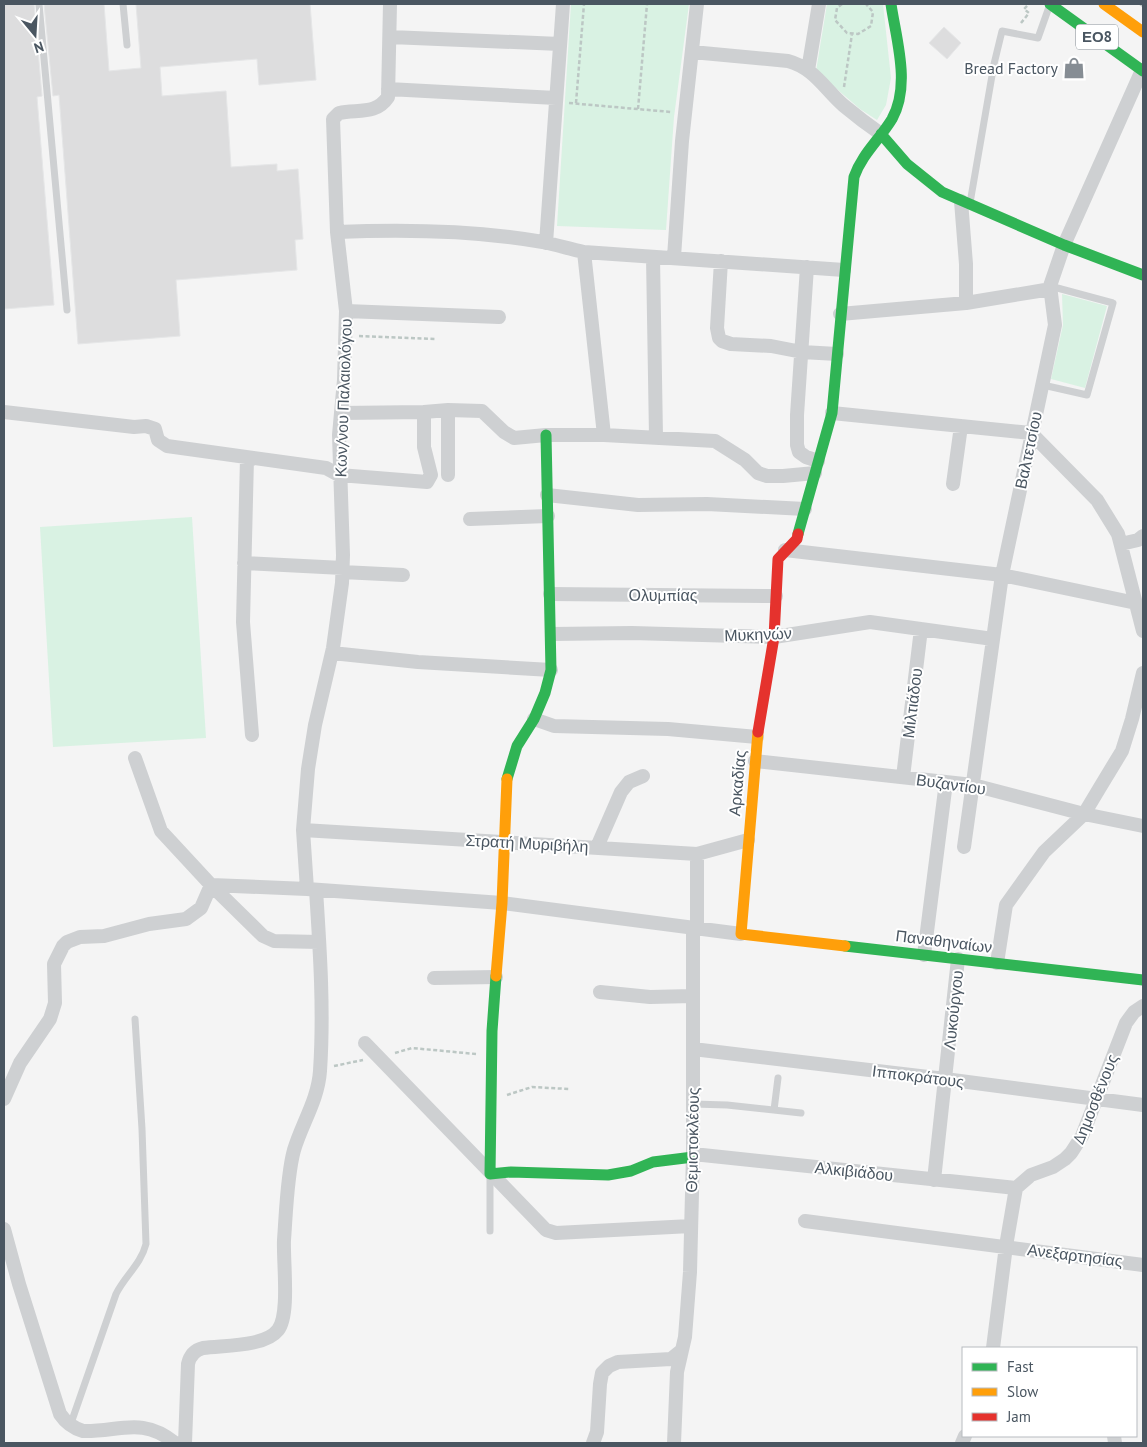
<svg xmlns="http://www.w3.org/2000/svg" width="1147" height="1447" font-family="'PT Sans',sans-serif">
<rect width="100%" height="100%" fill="#f4f4f4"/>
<!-- green -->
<path fill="#d9f2e3" d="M571,4H689L674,117L666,230L557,226Z
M827,4H883L891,78L886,105L877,120L860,109L816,71Z
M1062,294L1107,306L1085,388L1051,379L1063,325Z
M192,517L206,738L53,747L40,527Z"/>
<!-- building -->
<path fill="#ddddde" stroke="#e5e6e7" d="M4,4H34L42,96L37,97L54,305L4,309Z
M44,4H104L109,71L141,68L136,4H310L316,80L259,85L257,59L160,67L162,96L226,91L231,167L277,164V171L298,169L303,239L295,240L297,270L176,280L180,336L78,344L59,95L53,96Z
M944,27L961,43L947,59L929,43Z"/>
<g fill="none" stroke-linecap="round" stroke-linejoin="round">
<!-- path -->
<path stroke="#bcc7c4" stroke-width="2.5" stroke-dasharray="4 2.5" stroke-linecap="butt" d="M842,4L837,8L835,20L847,33L858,34L871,26L873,12L866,4
M1140,4L1143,6
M1021,23L1029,13L1024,9L1029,4
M844,87L852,34
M569,103L671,112
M576,103L584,4
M638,109L647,4
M359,336L435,339
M395,1053L412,1048L476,1054
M334,1066L363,1060
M507,1095L532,1087L569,1089"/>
<!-- lane -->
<path stroke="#ced0d2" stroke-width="7" d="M39,4L67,310
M123,4L127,45
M970,203L994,64L1002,31L1038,38L1049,7
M1043,385L1087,395L1113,303L1050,286
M693,1104L727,1105L801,1113
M774,1110L778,1078
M490,1231V1174
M70,1426L116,1294C125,1276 141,1264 146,1244L142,1129L135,1019"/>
<!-- street -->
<path stroke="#ced0d2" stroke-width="14" d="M390,37L560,44
M692,52L788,61C814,68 824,88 843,105C855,115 868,125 881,134
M808,70L819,4
M388,89L556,98
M961,201L966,264V303
M337,232C406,229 475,230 543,242C557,245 570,249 584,252L844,270
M546,243L563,4
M584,252L604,435
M653,257L656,437
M674,257L682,141L697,4
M721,261L717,328L719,338L722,341L731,344L771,346L802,352L837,354
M807,267L797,415V445L799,452L806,457L818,461
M346,311L499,317
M840,314L966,303L1051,289
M4,412L134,427L146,426L155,429L158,440L167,446L326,468L339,475L427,482L431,475L424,447V412L448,410
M341,413L424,412
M832,413L1031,433L1097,500L1118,534L1143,631
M247,458L243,622L252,735
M448,475V410L482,411L504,432L514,438L546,435H604L715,441L745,460L758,473L767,476H783L815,473
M953,484L961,426
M547,495L638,505L707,504L805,509
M470,519L548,516
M1121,544L1138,540L1143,536
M785,550L1002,575L1136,603
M244,563L343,568
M342,572L403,575
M550,594L776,596
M552,634L632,633L774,637L870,622L993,639
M332,653L418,662L551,670
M534,719L554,726L668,729L757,737
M135,758L161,831L211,885L263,936L274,941L319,942
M755,761L973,785L1084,814L1143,826
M903,777L921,629
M303,830L697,854L748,840
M597,847L621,792L629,782L643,776
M964,847L1002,575L1055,325L1050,286L1064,245L1142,70
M307,889L303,830L308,769L315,725L333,648L342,583L343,555L339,435L344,380L346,311L337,232L333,119L339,113C358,109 376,115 388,97L390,4
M697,928V854
M924,955L946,782
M997,963L1006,905L1044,852L1084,814L1099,789L1122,751L1132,719L1143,673
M434,978L496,977
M600,992L650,997L693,996
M365,1043L546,1230L556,1233L691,1226
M693,1049L945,1079L1143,1105
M4,1099L20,1063L50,1019L55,1003L54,964L63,946L67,942L80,937L104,936L149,924L186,919L201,908L211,885L307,889L502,903L741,934
M693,1154L1016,1188
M934,1180L958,959
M805,1221L1143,1265
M4,1229L19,1284L60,1414C66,1423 73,1428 83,1431C119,1432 142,1416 175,1443
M993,1348L1006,1246L1016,1188L1031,1175L1053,1167L1065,1159L1071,1153L1082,1136L1126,1023L1134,1012L1143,1006
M1114,1436L1115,1443
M185,1443L188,1364C190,1355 195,1350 203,1348C224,1345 265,1347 278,1330C290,1315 283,1262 284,1240C286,1214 287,1175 294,1150C302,1123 318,1100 320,1071C324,1011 320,951 316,890
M593,1443L597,1432L600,1384L602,1373L609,1366L618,1362L671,1359L681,1351
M674,1443L677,1372L685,1337L690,1272L693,1154V927
M962,1443L965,1436"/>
<!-- fast -->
<path stroke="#30b455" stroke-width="11" d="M1050,4L1143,71
M881,134L907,164L942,192L1064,245L1143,275
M798,534L832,413L854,177C862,154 880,139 892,119C911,85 896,39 891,4
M507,779L517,746L534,719L545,693L551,670L546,435
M845,946L1143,980
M496,976L492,1031L490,1174L511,1172L608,1175L631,1171L653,1162L693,1157"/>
<!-- slow -->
<path stroke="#ff9f0a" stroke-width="11" d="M1104,4L1143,32
M758,732L741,934L845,946
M496,976L502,903L507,779"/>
<!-- jam -->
<path stroke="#e5322d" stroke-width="11" d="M758,732L774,637L778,559L797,539L798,534"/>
</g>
<!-- icons -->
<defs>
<g id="shop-bare" transform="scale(1.725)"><path d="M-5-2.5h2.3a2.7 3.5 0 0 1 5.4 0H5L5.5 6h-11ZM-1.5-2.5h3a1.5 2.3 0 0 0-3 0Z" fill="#868d94" stroke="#fff" stroke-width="2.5" paint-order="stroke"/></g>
</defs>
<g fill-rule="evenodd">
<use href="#shop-bare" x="1074" y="68"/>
</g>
<g text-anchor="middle" stroke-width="4" stroke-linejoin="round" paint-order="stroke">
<!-- shield labels -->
<rect fill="#fff" stroke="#808990" stroke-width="1" x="1076" y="24.5" width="42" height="25" rx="4"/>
<g font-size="15" font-weight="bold" fill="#4a5661">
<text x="1097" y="42">ΕΟ8</text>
</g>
<!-- poi labels -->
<g font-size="16" fill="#4a5661" stroke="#fff" text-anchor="end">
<text x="1058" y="74">Bread Factory</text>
</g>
<!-- street labels -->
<g font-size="16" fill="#4a5661" stroke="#fff">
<text transform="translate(343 398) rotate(-88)" y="6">Κων/νου Παλαιολόγου</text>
<text transform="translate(1028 450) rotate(-78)" y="6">Βαλτετσίου</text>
<text x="663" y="601">Ολυμπίας</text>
<text transform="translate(758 634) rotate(-2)" y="6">Μυκηνών</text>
<text transform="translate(912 703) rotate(-83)" y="6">Μιλτιάδου</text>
<text transform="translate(737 783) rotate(-85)" y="6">Αρκαδίας</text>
<text transform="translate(951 784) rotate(8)" y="6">Βυζαντίου</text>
<text transform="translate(527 843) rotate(3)" y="6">Στρατή Μυριβήλη</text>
<text transform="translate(944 941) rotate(7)" y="6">Παναθηναίων</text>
<text transform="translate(953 1010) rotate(-84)" y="6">Λυκούργου</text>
<text transform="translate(918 1076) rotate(7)" y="6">Ιπποκράτους</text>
<text transform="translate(1095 1099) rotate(-68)" y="6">Δημοσθένους</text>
<text transform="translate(692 1140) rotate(-89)" y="6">Θεμιστοκλέους</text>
<text transform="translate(854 1171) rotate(6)" y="6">Αλκιβιάδου</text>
<text transform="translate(1075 1255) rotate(7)" y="6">Ανεξαρτησίας</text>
</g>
</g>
<!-- border -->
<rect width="1147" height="1447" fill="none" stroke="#4a5661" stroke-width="10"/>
<!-- legend -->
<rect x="962" y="1347" width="175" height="90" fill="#ffffff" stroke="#b7bbc0"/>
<rect x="972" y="1363" width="25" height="8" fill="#30b455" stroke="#b7bbc0"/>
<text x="1007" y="1372" font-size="15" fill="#4a5661">Fast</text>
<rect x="972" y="1388" width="25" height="8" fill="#ff9f0a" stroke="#b7bbc0"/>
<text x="1007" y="1397" font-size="15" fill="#4a5661">Slow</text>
<rect x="972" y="1413" width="25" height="8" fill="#e5322d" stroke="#b7bbc0"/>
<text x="1007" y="1422" font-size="15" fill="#4a5661">Jam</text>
<!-- north arrow -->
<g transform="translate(35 35) rotate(162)" stroke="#ffffff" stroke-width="4" paint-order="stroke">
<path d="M0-4L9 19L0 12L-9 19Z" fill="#4a5661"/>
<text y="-8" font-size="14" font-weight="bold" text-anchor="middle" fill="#4a5661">N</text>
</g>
</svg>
